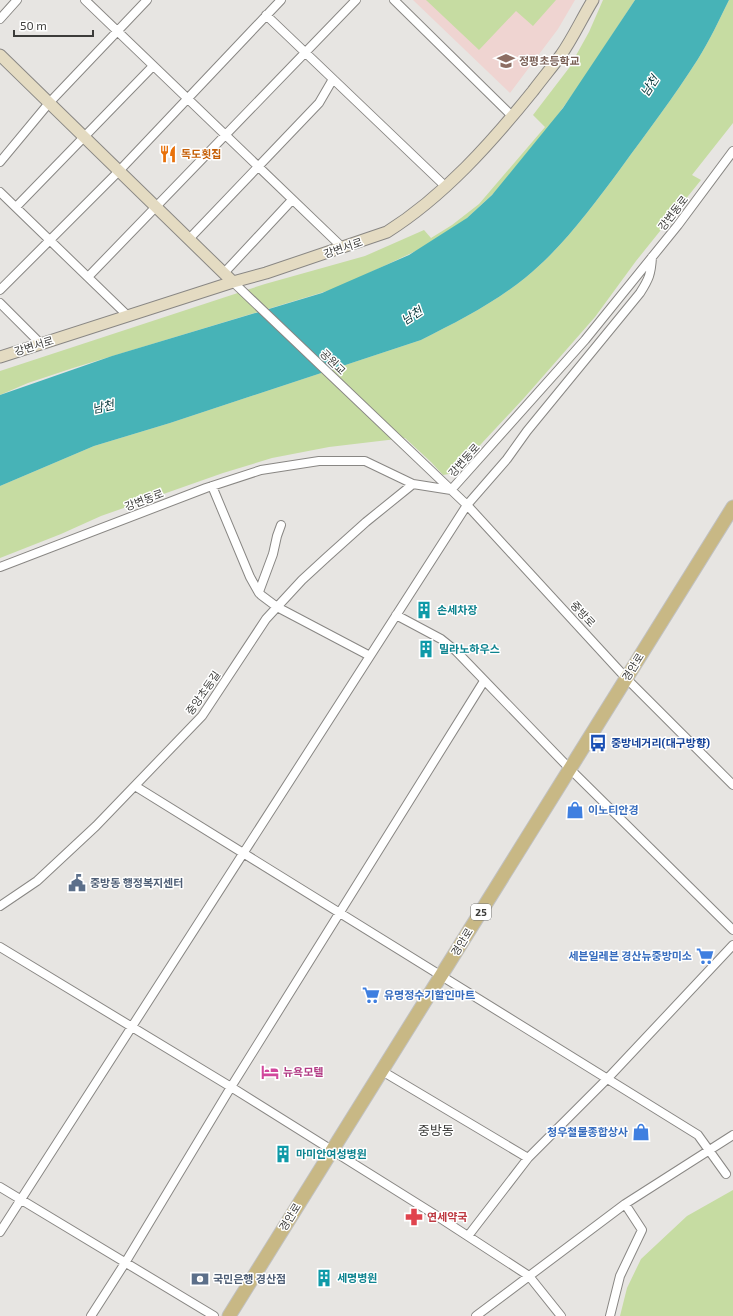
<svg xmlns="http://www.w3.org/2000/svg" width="733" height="1316" font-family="'Exo 2','Noto Sans KR',sans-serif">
<rect width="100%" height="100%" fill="#e7e5e2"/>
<!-- education -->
<path fill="#efd4d1" d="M413,0H575L558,29L510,93Z"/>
<!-- green -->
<path fill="#c6dca2" d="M426,0H556L533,26L516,11L479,50Z
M603,0H635L580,84L554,120L496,191L465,220L418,250L337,288L73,368L28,383L0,395V371L265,284L365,256L424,230L431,238L452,225L479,204L545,127L533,115L569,68L589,32Z
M729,0H733V123L692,175L701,180L636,261L595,317L524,398L454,473L443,475L431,462L405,438L329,447L272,458L223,473L101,516L61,534L0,558V486L94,446L170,423L421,340C457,322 494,303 525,278C563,247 592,207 621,168C647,132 674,97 698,59C710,40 719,20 729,0Z
M733,1190V1316H620L627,1288L641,1259L687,1216Z"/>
<!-- water -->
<path fill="#47b3b7" d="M635,0H729C719,20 710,40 698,59C674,97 647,132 621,168C592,207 563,247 525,278C494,303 457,322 421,340L170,423L94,446L0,486V395L112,356L322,293L409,255L467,218L492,195L563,108Z"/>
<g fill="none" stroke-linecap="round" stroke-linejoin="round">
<!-- street casing -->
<g stroke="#898784" stroke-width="10">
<path id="street" d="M85,0L343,248
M394,0L512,116
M266,15L445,186
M0,19L17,0
M0,162L49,103L147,0
M0,192L128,316
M16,207L153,66
M189,239L319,103L333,79
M224,273L292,200
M88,277L356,0
M233,282L467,505L626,678L733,785
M0,290L119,171L281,0
M0,303L41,344
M212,486L250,577L259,593
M281,525L277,536L273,554L260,589L259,593L261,595L277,607L370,656
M0,567L206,488L261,470L319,461H365L413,484L451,490L585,340L678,225L733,151
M396,615L441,639L456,651L570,769L733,930
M135,786L698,1135L726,1174
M0,906L37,881L96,826L202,716L266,619L302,580L327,557L366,522L413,484
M0,947L231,1087L437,1216L529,1276L561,1316
M382,1071L528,1158
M0,1187L214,1316
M0,1232L467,505L507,459L527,431L640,293C649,279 651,274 652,257
M468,1236L528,1158L608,1078L733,945
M91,1316L125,1263L231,1087L484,681
M476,1316L625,1204L733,1135
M610,1316L620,1276L642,1230L625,1204"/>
</g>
<!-- secondary casing -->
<g stroke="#898784" stroke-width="13">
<path id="secondary" d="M0,55L233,282
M0,357L233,282L266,273L387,232C444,196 491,143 533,91C542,79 552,67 561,55C573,38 582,18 593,0"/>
</g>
<!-- primary casing -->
<g stroke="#c1c1c0" stroke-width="15">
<path id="primary" d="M229,1316L733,507"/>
</g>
<!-- street -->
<use href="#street" stroke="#fff" stroke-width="8"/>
<!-- secondary -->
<use href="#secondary" stroke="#e4dbc2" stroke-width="11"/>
<!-- primary -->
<use href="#primary" stroke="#c8b885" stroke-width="13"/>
</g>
<!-- icons -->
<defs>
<g id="school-bare" transform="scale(1.38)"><path d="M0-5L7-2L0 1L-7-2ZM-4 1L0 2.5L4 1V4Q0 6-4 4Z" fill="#8d6e63" stroke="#fff" stroke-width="2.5" paint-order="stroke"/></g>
<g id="restaurant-bare" transform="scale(1.38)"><path d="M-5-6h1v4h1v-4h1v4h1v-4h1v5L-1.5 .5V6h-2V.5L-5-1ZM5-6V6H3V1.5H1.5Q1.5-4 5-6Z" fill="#e8710a" stroke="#fff" stroke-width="2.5" paint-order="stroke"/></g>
<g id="building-bare" transform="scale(1.38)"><path d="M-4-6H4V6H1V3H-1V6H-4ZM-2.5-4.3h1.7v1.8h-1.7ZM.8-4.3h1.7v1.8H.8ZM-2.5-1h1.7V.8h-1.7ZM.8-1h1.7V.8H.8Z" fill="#0f9aa8" stroke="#fff" stroke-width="2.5" paint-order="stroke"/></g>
<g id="bus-bare" transform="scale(1.38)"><path d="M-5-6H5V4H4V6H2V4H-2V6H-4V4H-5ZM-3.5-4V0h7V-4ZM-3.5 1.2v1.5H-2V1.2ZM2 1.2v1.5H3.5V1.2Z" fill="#1a4fb4" stroke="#fff" stroke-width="2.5" paint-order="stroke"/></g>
<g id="shop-bare" transform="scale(1.38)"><path d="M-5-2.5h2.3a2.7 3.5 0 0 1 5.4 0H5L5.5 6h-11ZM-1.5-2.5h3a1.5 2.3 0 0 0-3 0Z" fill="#3f7fe0" stroke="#fff" stroke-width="2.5" paint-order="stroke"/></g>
<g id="civic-bare" transform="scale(1.38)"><path d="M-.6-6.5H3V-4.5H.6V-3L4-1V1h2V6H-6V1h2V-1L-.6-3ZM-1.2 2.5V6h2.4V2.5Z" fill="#5c6f8a" stroke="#fff" stroke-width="2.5" paint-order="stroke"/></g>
<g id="supermarket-bare" transform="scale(1.38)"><path d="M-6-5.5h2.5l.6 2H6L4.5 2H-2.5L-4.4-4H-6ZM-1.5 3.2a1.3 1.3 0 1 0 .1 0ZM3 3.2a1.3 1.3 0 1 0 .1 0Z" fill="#3f7fe0" stroke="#fff" stroke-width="2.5" paint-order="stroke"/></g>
<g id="hotel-bare" transform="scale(1.38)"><path d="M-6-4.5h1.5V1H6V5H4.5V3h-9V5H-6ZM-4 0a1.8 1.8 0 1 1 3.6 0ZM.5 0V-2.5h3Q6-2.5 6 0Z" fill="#d1479c" stroke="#fff" stroke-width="2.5" paint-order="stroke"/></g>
<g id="pharmacy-bare" transform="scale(1.38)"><path d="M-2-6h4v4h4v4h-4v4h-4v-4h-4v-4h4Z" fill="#e0444e" stroke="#fff" stroke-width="2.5" paint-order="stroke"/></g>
<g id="bank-bare" transform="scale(1.38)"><path d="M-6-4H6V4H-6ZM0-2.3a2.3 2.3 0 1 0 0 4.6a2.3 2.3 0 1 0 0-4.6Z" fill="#5c6f8a" stroke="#fff" stroke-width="2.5" paint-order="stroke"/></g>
</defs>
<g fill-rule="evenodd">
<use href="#school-bare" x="506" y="61"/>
<use href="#restaurant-bare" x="168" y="154"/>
<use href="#building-bare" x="424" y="610"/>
<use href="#building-bare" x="426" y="649"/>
<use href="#bus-bare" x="598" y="743"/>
<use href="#shop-bare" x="575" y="810"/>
<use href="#civic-bare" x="77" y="883"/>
<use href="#supermarket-bare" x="705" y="956"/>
<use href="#supermarket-bare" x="371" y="995"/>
<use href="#hotel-bare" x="270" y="1072"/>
<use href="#shop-bare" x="641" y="1132"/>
<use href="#building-bare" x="283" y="1154"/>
<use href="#pharmacy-bare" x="414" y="1217"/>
<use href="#building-bare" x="324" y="1278"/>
<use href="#bank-bare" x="200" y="1279"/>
</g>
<g text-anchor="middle" stroke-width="3" stroke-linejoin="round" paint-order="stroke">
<!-- shield labels -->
<rect fill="#fff" stroke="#767675" stroke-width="1" x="471" y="904" width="20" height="16" rx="3"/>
<g font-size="10" font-weight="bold" fill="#3c3c3a">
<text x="481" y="916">25</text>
</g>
<!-- education labels -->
<g font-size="11" font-weight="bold" fill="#785e54" stroke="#fff" text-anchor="start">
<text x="519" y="65">정평초등학교</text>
</g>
<!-- food labels -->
<g font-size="11" font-weight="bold" fill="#c56008" stroke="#fff" text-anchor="start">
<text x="181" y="158">독도횟집</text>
</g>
<!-- street labels -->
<g font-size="11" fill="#3c3c3a" stroke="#fff">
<text transform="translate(673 213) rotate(-52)" y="4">강변동로</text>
<text transform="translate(343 248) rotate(-19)" y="4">강변서로</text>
<text transform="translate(34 346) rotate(-17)" y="4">강변서로</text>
<text transform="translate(333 362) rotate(44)" y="4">공원교</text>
<text transform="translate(464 460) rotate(-48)" y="4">강변동로</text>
<text transform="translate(144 500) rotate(-21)" y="4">강변동로</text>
<text transform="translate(583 614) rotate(47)" y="4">중방로</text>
<text transform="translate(633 667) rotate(-58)" y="4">경안로</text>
<text transform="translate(203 693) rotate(-55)" y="4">중앙초등길</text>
<text transform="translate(462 942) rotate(-58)" y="4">경안로</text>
<text transform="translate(290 1217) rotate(-58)" y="4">경안로</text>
</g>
<!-- culture labels -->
<g font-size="11" font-weight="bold" fill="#0d838f" stroke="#fff" text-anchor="start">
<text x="437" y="614">손세차장</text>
<text x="439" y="653">밀라노하우스</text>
<text x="296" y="1158">마미안여성병원</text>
<text x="337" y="1282">세명병원</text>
</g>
<!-- transit labels -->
<g font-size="11" font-weight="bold" fill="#164399" stroke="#fff" text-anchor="start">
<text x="611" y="747">중방네거리(대구방향)</text>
</g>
<!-- shop labels -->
<g font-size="11" font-weight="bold" fill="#366cbe" stroke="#fff" text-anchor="start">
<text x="588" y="814">이노티안경</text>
<text x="692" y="960" text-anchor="end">세븐일레븐 경산뉴중방미소</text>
<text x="384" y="999">유명정수기할인마트</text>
<text x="628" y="1136" text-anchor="end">청우철물종합상사</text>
</g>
<!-- service labels -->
<g font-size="11" font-weight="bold" fill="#4e5e75" stroke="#fff" text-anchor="start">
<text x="90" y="887">중방동 행정복지센터</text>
<text x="213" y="1283">국민은행 경산점</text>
</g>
<!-- hotel labels -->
<g font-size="11" font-weight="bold" fill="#b23c85" stroke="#fff" text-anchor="start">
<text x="283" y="1076">뉴욕모텔</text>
</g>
<!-- health labels -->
<g font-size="11" font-weight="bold" fill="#be3a42" stroke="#fff" text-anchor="start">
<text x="427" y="1221">연세약국</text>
</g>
<!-- water labels -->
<g font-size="12" font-style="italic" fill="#003234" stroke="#fff">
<text transform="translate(650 86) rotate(-57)" y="4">남천</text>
<text transform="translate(412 316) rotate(-33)" y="4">남천</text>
<text transform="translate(103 407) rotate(-13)" y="4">남천</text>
</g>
<!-- quarter labels -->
<g font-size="13" fill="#3c3c3a" stroke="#fff">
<text x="436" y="1135">중방동</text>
</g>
</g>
<!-- scale -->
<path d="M14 30v6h79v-6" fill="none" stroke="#3c3c3a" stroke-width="2"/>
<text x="20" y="30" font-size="12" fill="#3c3c3a" stroke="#ffffff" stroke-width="3" paint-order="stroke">50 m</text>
</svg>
